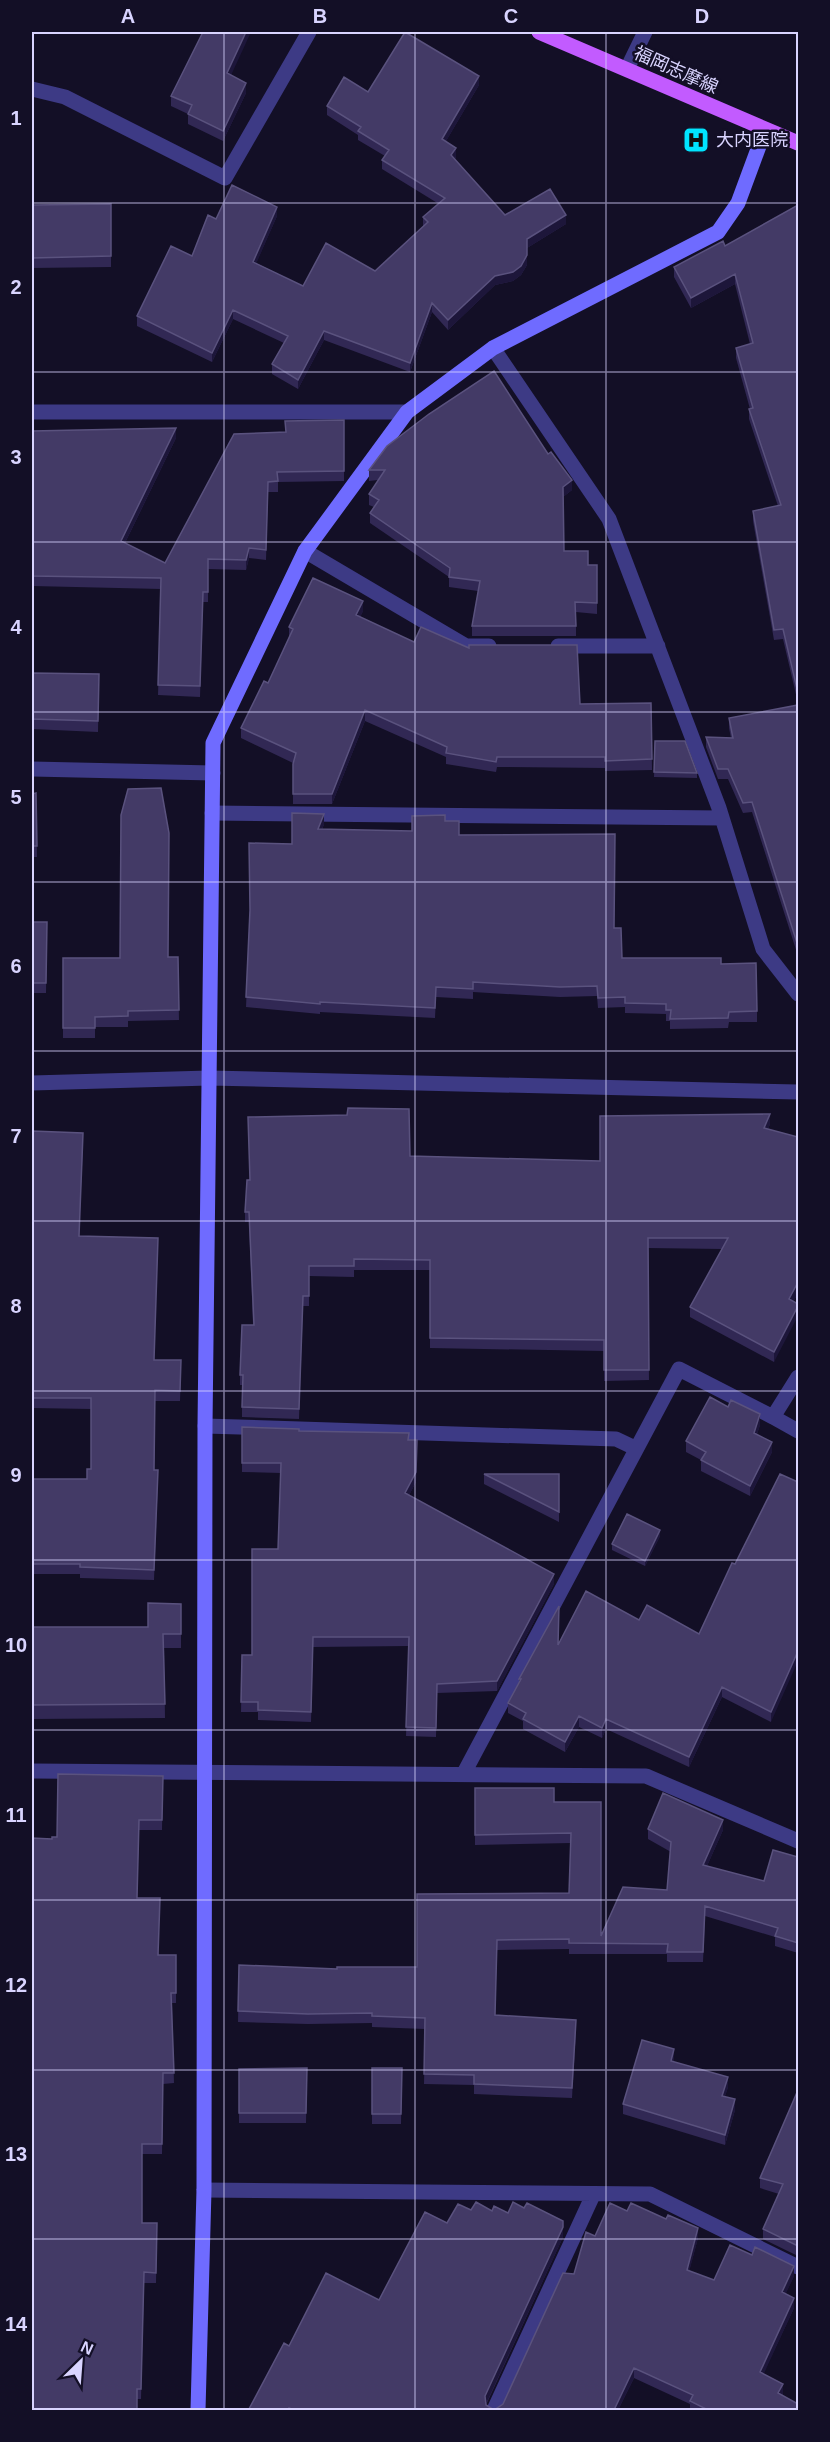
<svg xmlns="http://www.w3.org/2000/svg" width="830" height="2442" font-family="Arial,'Noto Sans JP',sans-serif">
<rect width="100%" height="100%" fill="#130f26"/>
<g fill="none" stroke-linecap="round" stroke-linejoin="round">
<!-- street -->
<path stroke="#3d3a85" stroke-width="15" d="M627,69L645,32
M32,89L65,97L225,178L309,32
M493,348L609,519L719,808L763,949L798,994
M32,412H407
M305,551L466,646H489
M558,646H658
M32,769L213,773
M212,813L722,818
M32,1083L209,1078L798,1092
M773,1417L798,1431
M205,1426L616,1439L635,1448
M32,1771L646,1776L798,1841
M464,1773L679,1369L773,1417L798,1377
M204,2190L650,2194L798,2267
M494,2410L593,2195"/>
<!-- secondary -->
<path stroke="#6f6bff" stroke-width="15" d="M198,2410L204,2190L205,1426L213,743L305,551L407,412L493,348L718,232L738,203L765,130"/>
<!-- primary -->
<path stroke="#c25bff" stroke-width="15" d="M539,32L798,143"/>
</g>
<!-- wall -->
<path fill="#312854" d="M231,75L246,93L223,141L188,124V114L171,106V96Z
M479,85L446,141L456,157L455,159L505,215L566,224L527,248V265L521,275L513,281L495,285L448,330L432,312L410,372L324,340L298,389L272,374V364L284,343L233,319L212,362L137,326V316L192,256L216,219L277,216L256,263L303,286L375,271L423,227V217L439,204L382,169V160L385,156L358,140V135L327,115V106L368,92Z
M111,204V267L32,268V205Z
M798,205V703L783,639L774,640L753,521V511L778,506L749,419V409H750L736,358V348L750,344L735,284L691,308L674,277V267L725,246Z
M344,420V481L278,482V492H268L266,560L249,558L246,570L208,569V602H203L200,697L158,695L161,589L32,586V431L176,438L125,543L165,563L285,432Z
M548,454L572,490L563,497L564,551L588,565H597V614L576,612V636H472V626L478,591L449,587V577L370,523V513L374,507L369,505V494L378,480L369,481V470Z
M363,611L360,617L414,642L580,704L651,703L652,770L605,771V768L497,767L496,772L446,764V757L365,721L332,804H293V763L241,738V728L268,683L289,638V627Z
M32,673L99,674L98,732L32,729Z
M798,705V956L752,812L743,813L728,779H718L706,747V737L731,738L729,728V718Z
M655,741L697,773V778L654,777Z
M36,793L37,857H32V794Z
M445,821L459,835L614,928L622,958L721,964L757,1011V1022H729L728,1028L670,1029V1021H666V1014L625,1013V1007L598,1008L597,996L560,997L473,992V999L436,997L435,1018L320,1012V1014L246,1007L250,911L292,844L324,824L322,830L412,831Z
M32,922H47L46,993H32Z
M178,957L179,1020L128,1021V1027H95V1038H63V958Z
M770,1124L768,1129L798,1137V1293L793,1302L774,1362L690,1317V1307L722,1249L648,1248L649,1380L604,1381V1351L430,1348V1270H354V1277L309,1276V1306H303L299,1419L242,1417V1385H240V1375L253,1325L249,1222H245V1212L250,1180L410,1156L600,1161Z
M32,1131L83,1144L79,1236L154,1360L181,1370L180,1401H155L154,1470L158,1480L154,1580L80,1578V1574H32V1479H87L91,1469V1409L32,1408Z
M760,1425L757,1434L772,1452L750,1496L701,1471V1460L686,1452V1441Z
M242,1427L409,1440L417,1450L416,1482L409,1495L554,1584L497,1691L437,1693L436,1737L406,1736L409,1646L313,1647L311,1722L258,1720V1712H241L242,1655H252L278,1549L281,1473L242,1472Z
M484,1474H559V1522L484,1484Z
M798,1482L771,1722L722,1697L689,1767L606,1729L602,1738L579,1727L565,1752L523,1729V1721L508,1713V1703L519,1683V1679L558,1645L639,1620L699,1634L735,1564Z
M660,1536L645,1566L612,1550V1544Z
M148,1603L181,1604V1648H164L165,1718L32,1719V1627H148Z
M798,1764V1779L797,1778V1768Z
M163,1776L162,1830H139L137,1898L159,1955H176V2003H172L174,2083L163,2084L162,2154H142V2223H157L156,2283H144L141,2399H137L52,1839L57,1837Z
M475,1788L554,1802H601V1936L667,1890L671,1852L648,1839V1829L723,1830L707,1866L764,1881L798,1857V1953L775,1946V1937L705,1916L703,1962H667V1954H569V1949L497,1950L495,2015L576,2030L572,2098L474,2094V2085L424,2084L425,2029L372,2027V2023L308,2024L238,2022L239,1965L337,1969L417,1967L569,1893L571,1843L475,1845Z
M674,2060V2062L728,2087L725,2096L735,2110L725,2145L623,2114V2104Z
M307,2068L306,2123H239V2069Z
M372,2068H402L401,2124H372Z
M798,2090V2256L763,2239V2229L779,2194L760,2188V2178Z
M471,2210L492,2211L563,2237L486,2405L494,2410L503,2404L595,2236L627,2211L698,2238L689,2271L714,2280L794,2276L785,2294L794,2308L763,2374L783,2394L782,2396L798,2410H690V2404L634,2378L618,2410H249L289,2346L379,2300L447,2223Z"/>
<!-- shaded-wall -->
<path fill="#1d163a" d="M246,32H251L227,84V73Z
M479,76V85L442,148V139Z
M246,83V93L223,141V131Z
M456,148V157L451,165V155Z
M277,207V216L253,271V262Z
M566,215V224L527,248V239Z
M527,255V265L521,275L513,281L495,285L448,330V320L495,276Z
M735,274V284L691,308V298Z
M432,303V312L410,372V363Z
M233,310V319L212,362V353Z
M324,331V340L298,389V380Z
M176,428V438L121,551V541Z
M572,480V490L563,497V487Z
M249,548V558L246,570V560Z
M363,601V611L356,625V615Z
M365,710V721L332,804V794Z
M324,814V824L318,840V829Z
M770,1114V1124L764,1139V1128Z
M798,1282V1293L789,1310V1299Z
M798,1306V1316L774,1362V1352Z
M760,1414V1425L754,1443V1433Z
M417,1440L416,1482L405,1503V1493Z
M772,1442V1452L750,1496V1486Z
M660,1530V1536L645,1566V1561Z
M554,1574V1584L497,1691V1681Z
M798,1651V1661L771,1722V1712Z
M722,1687V1697L689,1767V1757Z
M579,1716V1727L565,1752V1742Z
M606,1719V1729L602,1738V1728Z
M723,1820V1830L703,1875V1865Z
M576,2020V2030L572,2098V2088Z
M674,2049V2060L671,2071V2061Z
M728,2077V2087L722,2106V2096Z
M735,2099V2110L725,2145V2135Z
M563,2221V2237L485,2406V2396Z
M698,2228V2238L687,2280V2270Z
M794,2266V2276L782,2302V2292Z
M794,2298V2308L760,2382V2372Z
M634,2368V2378L618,2410H614Z
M783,2384V2394L778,2403V2393Z"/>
<!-- building -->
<path fill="#433a66" stroke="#5a527e" stroke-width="1.5" d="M203,32H246L227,73L246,83L223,131L188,114L192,105L171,96Z
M405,32L479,76L442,139L456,148L451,155L505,215L550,189L566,215L527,239V255L521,266L513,272L495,276L448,320L432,303L410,363L324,331L298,380L272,364L288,336L233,310L212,353L137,316L171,246L192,256L208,215L216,219L232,185L277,207L253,262L303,286L326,243L375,271L428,222L423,217L445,198L382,160L389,150L358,131L361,127L327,106L344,77L368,92Z
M111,204V256L32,258V205Z
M798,205V693L783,629L774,630L753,511L781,505L749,409L753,408L736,348L753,343L735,274L691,298L674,267L723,241L725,246Z
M494,371L548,454L551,452L572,480L563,487L564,551H588V565H597V603L575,602L576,626H472L480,581L449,577L450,568L370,513L379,500L369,494L385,470H369L387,446L429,414Z
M344,420V471L277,472L278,481L268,482L266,550L249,548L246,560L208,559V592H203L200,686L158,685L161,578L32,576V431L176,428L121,541L165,563L234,434L286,432L285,421Z
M313,578L363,601L356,615L414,642L421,627L469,648V645H577L580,704L651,703L652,759L605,761V757H497L496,762L446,753L447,747L365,710L332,794H293V764L296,753L241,728L264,681L268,683L293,629L289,627Z
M32,673L99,674L98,721L32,719Z
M798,705V946L752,802L743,803L728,769H718L706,737L733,738L729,718Z
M655,741H685L697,773L654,772Z
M161,788L169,833L168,957H178L179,1010L128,1011V1016L95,1017V1028H63V958H120L121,815L128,789Z
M36,793L37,846H32V794Z
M292,813L324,814L318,829L412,831V816L445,815V821H459V835L615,834L614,928H621L622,958H721V964L756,963L757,1011L729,1012L728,1018L670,1019L671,1010H666V1004L625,1003V997L598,998L597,986L560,987L473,982V989L436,987L435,1008L320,1002V1004L246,997L250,910L249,843L292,844Z
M32,922H47L46,983H32Z
M348,1108L409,1109L410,1156L600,1161V1116L770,1114L764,1128L798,1137V1282L789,1299L798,1304V1306L774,1352L690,1307L728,1238H648L649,1370H604V1340L430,1338V1260L354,1259V1266H309V1296H303L299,1409L242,1407L243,1375H240L242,1325H254L249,1212H245L247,1180H250L248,1117L347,1115Z
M32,1131L83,1133L79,1236L158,1238L154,1360H181L180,1391L155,1390L154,1470H158L154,1570L80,1567V1564H32V1479H87V1469H91V1398H32Z
M710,1397L728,1407L731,1400L760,1414L754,1433L772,1442L750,1486L701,1460L706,1452L686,1441Z
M242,1427L299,1429V1431L409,1433L408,1440H417L416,1472L405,1493L554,1574L497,1681L437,1684L436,1728L406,1727L409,1637H313L311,1712L258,1710V1702H241L242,1655H252V1549H278L281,1463H242Z
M484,1474H559V1512Z
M780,1474L798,1482V1651L771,1712L722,1687L689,1757L606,1719L602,1728L579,1716L565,1742L523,1719L526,1713L508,1703L521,1679H519L559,1606L558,1645L586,1591L639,1620L647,1605L699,1634L732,1563L735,1564Z
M627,1514L660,1530L645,1561L612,1544Z
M148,1603L181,1604V1634H163L165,1704L32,1705V1627H148Z
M58,1774L163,1776L162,1820H139L137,1898H160L158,1955H176V1993H171L174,2073H163L162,2144H142V2223H157L156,2273L144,2272L141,2389H137V2410H32V1838L52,1839V1837H57Z
M475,1788H554V1802H601V1936L623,1887L667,1890L671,1842L648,1829L663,1793L723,1820L703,1865L764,1881L773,1850L798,1857V1943L775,1936L778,1928L705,1906L703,1952H667L668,1944L569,1943V1939L497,1940L495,2015L576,2020L572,2088L474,2084V2075L424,2074L425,2018L372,2016V2013L308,2014L238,2011L239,1965L337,1969V1967H417V1894L569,1893L571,1833L475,1835Z
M642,2040L674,2049L671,2061L728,2077L722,2096L735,2099L725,2135L623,2104Z
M307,2068L306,2113H239V2069Z
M372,2068H402L401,2114H372Z
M798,2090V2246L763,2229L783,2184L760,2178Z
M476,2202L492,2211L494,2206L508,2213L513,2202L524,2208L527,2203L563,2221V2227L485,2396L486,2405L494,2410L503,2404L563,2273L574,2274L586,2232L595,2236L610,2203L627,2211L631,2203L666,2219L668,2215L698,2228L687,2270L714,2280L730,2245L752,2255L755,2247L794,2266L782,2292L794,2298L760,2372L783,2384L778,2393L798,2404V2410H708L690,2401L693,2395L634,2368L614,2410H294L289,2408L287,2410H251L249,2409L284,2343L289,2346L326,2273L379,2300L425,2212L447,2223L458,2204L471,2210Z"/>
<!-- grid -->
<path fill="none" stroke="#d9d4ff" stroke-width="1.5" stroke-opacity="0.55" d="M224,32V2410M415,32V2410M606,32V2410M32,203H798M32,372H798M32,542H798M32,712H798M32,882H798M32,1051H798M32,1221H798M32,1391H798M32,1560H798M32,1730H798M32,1900H798M32,2070H798M32,2239H798"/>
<!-- icons -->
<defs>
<g id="hospital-square" transform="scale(1.35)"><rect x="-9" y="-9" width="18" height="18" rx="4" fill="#00e5ff" stroke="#130f26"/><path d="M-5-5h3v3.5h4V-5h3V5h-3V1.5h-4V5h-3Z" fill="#111"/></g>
</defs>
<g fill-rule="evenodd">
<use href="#hospital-square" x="696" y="140"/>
</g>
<g text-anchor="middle" stroke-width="5" stroke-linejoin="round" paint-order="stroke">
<!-- street labels -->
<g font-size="18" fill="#d9d4ff" stroke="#130f26">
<text transform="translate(676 70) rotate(24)" y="6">福岡志摩線</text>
</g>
<!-- poi labels -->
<g font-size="18" fill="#d9d4ff" stroke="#130f26" text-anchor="start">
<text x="716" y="146">大内医院</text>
</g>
</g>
<!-- border -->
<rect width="830" height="2442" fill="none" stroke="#130f26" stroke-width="66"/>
<!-- north arrow -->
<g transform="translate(81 2361) rotate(25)" stroke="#130f26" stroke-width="4.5" paint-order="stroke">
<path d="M0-4.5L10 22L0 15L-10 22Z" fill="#d9d4ff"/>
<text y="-9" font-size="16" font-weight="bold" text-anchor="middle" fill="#d9d4ff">N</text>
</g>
<rect x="33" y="33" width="764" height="2376" fill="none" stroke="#d9d4ff" stroke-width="2"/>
<g font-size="20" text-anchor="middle" font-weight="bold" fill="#d9d4ff">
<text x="128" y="23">A</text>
<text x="320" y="23">B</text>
<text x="511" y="23">C</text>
<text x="702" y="23">D</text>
<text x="16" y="125">1</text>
<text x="16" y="294">2</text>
<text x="16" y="464">3</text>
<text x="16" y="634">4</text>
<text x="16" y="804">5</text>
<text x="16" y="973">6</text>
<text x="16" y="1143">7</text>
<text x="16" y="1313">8</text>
<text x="16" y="1482">9</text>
<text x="16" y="1652">10</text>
<text x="16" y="1822">11</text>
<text x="16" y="1992">12</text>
<text x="16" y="2161">13</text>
<text x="16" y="2331">14</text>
</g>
</svg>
